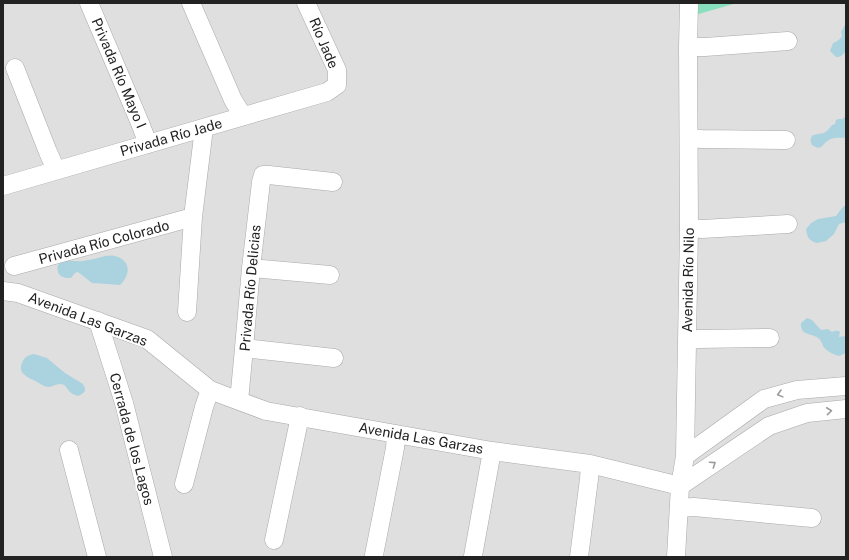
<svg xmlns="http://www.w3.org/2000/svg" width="849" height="560" font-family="'Public Sans',sans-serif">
<rect width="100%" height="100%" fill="#f2efe9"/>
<!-- residential -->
<path fill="#e0dfdf" d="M3,3H846V557H3Z"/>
<!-- pitch -->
<path fill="#88e0be" d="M695,3H737L695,15Z"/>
<!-- water -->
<path fill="#aad3df" d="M846,23V51C843,55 841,57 836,57L830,51L833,43C837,42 839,40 842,36L841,32Z
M846,116V138C841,138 834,137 829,140C821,144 823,152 812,145C810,141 810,138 813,135L824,133L828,130L832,125L835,124L836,120L838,119H842Z
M844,206H846V222L839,224L834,234L826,241L817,243C809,241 807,237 806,229L811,223L818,219L836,216L842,208Z
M105,256C108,256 112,255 115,256C131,260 131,275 120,285L107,284L92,283L78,272L75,273L71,278C67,278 64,278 61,276C57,274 56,265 60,263C67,259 76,262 83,261C90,260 98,258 105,256Z
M807,318L812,320L821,330L828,329L832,332C835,331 837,330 840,332L839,337L844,336L846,337V353L839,356C833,354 827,352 823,346C822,343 821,340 818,338C811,333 800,336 801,323Z
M34,354L47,358L65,373L83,384L85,388V391L82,394L78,396C75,395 72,394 70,392C68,390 66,386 64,385C58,382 53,387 49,387C44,387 41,384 37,382C29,378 17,374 22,363C24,357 28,355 34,354Z"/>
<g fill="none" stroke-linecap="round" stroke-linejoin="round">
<!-- minor casing -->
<g stroke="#a9a9a9" stroke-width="19">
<path id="minor" d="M89,3L140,123L148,144
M191,3L233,100L243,116
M688,47H705L788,41
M15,68L48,152L56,170
M689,138L702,139L786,140
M3,186L327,92L337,85V70L306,3
M689,228L702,229L788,224
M14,266L193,217
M251,268L330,275
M3,291L18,293L147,339L210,390L266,411L492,451L590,464L680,486L769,426L807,413L846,409
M187,312L193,217L204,128
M98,321L124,403L163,557
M687,341L698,339L770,338
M244,348L334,358
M239,401L244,348L251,268L261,182L263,175H269L333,182
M69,450L97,557
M685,456L764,399L797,390L846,386
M184,484L204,407L210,390
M679,508L694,507L812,518
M274,540L300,416
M374,555L395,448L396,434
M473,556L492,451
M579,557L589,479L590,464
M676,557L680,486L685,456L689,228L688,47L689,3"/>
</g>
<!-- minor -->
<use href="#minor" stroke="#fff" stroke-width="18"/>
</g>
<!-- one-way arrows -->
<defs><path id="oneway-chevron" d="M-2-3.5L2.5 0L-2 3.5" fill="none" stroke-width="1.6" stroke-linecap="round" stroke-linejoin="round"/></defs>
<g stroke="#9c9c9c">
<use href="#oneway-chevron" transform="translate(780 394) rotate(165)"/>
<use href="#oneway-chevron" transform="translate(829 411) rotate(-6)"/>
<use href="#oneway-chevron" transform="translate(713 464) rotate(-34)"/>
</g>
<g text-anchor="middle" stroke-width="4" stroke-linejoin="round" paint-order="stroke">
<!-- street labels -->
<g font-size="14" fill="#222" stroke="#fff">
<text transform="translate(324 43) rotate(67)" y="5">Río Jade</text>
<text transform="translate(119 73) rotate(67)" y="5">Privada Río Mayo I</text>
<text transform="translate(171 137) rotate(-16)" y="5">Privada Río Jade</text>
<text transform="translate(104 242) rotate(-15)" y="5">Privada Río Colorado</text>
<text transform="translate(688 280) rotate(-89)" y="5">Avenida Río Nilo</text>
<text transform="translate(250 288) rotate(-85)" y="5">Privada Río Delicias</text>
<text transform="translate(88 319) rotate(21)" y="5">Avenida Las Garzas</text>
<text transform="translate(421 438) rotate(10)" y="5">Avenida Las Garzas</text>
<text transform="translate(132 439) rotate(75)" y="5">Cerrada de los Lagos</text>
</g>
</g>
<!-- border -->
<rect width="849" height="560" fill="none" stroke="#222222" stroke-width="8"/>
</svg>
